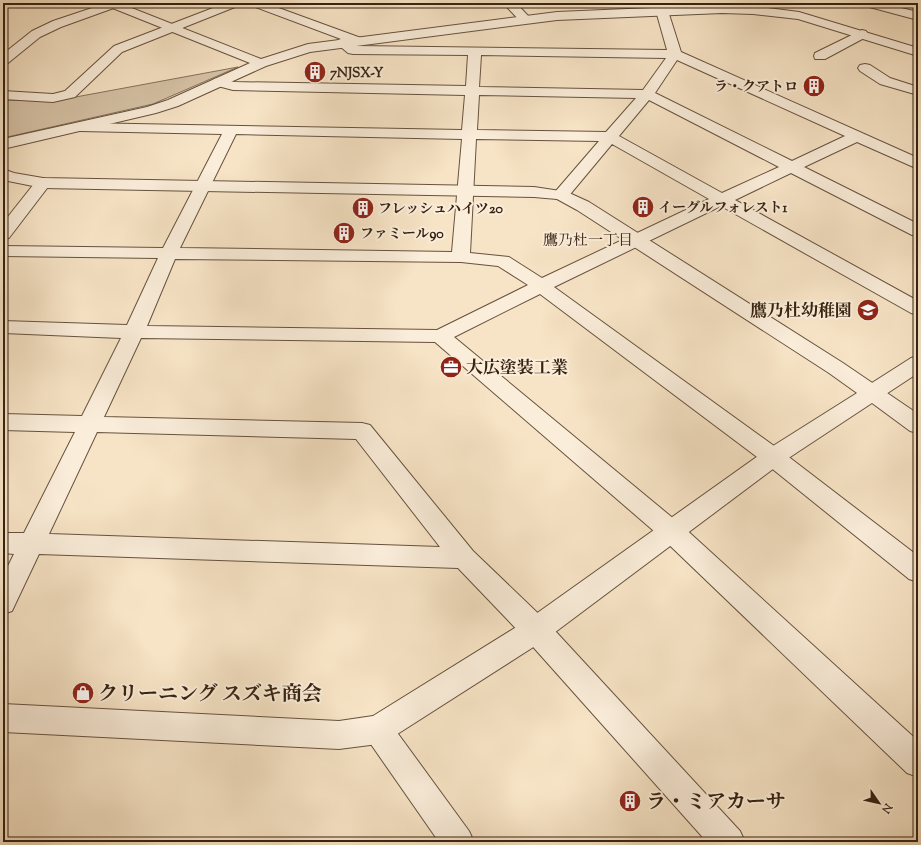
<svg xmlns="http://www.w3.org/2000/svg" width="921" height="845" font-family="'Sorts Mill Goudy','Noto Serif JP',serif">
<rect width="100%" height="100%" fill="#f7e4c6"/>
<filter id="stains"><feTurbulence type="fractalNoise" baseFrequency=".005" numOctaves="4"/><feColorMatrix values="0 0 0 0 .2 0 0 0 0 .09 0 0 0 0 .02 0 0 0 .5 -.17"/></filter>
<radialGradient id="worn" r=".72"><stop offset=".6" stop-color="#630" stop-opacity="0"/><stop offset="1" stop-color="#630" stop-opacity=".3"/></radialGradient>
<!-- green -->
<path fill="#d6c3a7" stroke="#86725c" d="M238,67L153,104L3,138V100L54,101Z"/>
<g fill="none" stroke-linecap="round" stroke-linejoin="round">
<!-- minor casing -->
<g stroke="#67523e" stroke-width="2">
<path id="minor" d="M3,3H12L10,5L3,7Z
M107,3H124L122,5L61,27L40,37L8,63L3,64V54L32,31L53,21Z
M226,3H242L240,5L122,52L75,97L53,102L3,99V91L53,94L65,91L114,46Z
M248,3H265L361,38L363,41L361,44L357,45L350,43L356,46L667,50L656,11L658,9H666L668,11L681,52L918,158V169L857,142L804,167L918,224V236L912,235L791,173L735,200L918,301V315L911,313L721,206L554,287L781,451L918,556V582L909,579L765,463L540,294L454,337L680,524L918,741V777L907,773L662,538L435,342L141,338L104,417L362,423L370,425L473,551L546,621L740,831L745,842H707L526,639L458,568L39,554L12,611L3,614V576L14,554L3,553V533H24L75,432L3,430V414L82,416L121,338L3,333V321L127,325L158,258L3,256V246L163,248L222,134L80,131L75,130L73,127L75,124L80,123L462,130L465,95L233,90L214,85L212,82L214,79L219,78L234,82L466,86L468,55L353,54L348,53L336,43L338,40L341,39L250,5ZM481,55L666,58L643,90L479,87ZM677,60L845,136L792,161L655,93ZM479,95L636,98L606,132L477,130ZM649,100L779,167L722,193L619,136ZM236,134L462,139L452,252L180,248ZM476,139L599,141L555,192L553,195L555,198L561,200L567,198L612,144L709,199L542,278L509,257L470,253ZM175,259L461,262L498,266L528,285L437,330L147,326ZM97,432L356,439L440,547L49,534Z
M503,3H516L532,20L530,23H522Z
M860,3H880L918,12V20L862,5Z
M862,30L866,31L868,34L866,37L825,59H815L814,56L815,53Z
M865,64L870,65L890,78L918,87V95L880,84L860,71L858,68L860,65Z
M43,178L49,180L51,183L9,238L3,239V223L37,180Z
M918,356V373L880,398L872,400L864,398L861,393L864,388L911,358Z
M378,716L388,720L469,831L474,842H439L368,740L363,730L368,720Z"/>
</g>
<!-- tertiary casing -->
<g stroke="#67523e" stroke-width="2">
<path id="tertiary" d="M103,3H119L261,59L308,44L557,12L722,5L753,6L799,12L918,48V56L798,19L753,14L722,13L557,20L310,52L266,66L178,106L156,113L3,149V139L147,107L168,100L250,63L105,5Z
M3,169L14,173L43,178L534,187L567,192L589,202L843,363L918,414V433L910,431L872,403L781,463L546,639L388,740L378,744L339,749L3,732V704L339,721L373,716L526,621L765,451L857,393L829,373L577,210L557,199L534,197L43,188L3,180Z"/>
</g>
<!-- minor -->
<use href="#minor" fill="#faedda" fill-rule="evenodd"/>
<!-- tertiary -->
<use href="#tertiary" fill="#faedda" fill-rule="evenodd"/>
</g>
<!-- icons -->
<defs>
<g id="building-disc" transform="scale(1.15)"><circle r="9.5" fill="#8f2418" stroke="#faedda"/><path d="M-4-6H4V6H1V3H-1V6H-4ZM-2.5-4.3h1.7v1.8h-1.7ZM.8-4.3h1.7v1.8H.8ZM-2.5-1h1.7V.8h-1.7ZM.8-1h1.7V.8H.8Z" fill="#fff"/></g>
<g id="school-disc" transform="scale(1.15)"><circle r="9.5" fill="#8f2418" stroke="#faedda"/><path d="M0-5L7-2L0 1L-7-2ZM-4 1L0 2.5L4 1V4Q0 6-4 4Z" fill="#fff"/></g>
<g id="office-disc" transform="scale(1.15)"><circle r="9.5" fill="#8f2418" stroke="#faedda"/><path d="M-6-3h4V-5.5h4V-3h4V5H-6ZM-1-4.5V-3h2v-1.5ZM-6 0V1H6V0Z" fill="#fff"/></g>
<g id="shop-disc" transform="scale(1.15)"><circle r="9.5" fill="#8f2418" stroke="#faedda"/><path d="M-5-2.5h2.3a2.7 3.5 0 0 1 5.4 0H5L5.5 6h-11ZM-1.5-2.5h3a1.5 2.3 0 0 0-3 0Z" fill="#fff"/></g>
</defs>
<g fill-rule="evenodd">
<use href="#building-disc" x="315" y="72"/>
<use href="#building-disc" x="814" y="86"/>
<use href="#building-disc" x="643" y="207"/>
<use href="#building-disc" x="363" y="208"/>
<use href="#building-disc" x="344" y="233"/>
<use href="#school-disc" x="868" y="310"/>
<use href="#office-disc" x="451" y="367"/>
<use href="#shop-disc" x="83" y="693"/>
<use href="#building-disc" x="630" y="801"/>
</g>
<g text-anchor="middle" stroke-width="4" stroke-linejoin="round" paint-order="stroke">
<!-- far-poi labels -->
<g font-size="14" font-weight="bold" fill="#372210" stroke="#faedda" text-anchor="start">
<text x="330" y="77">7NJSX-Y</text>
<text x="798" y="91" text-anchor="end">ラ・クアトロ</text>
<text x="658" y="212">イーグルフォレスト1</text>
<text x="378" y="213">フレッシュハイツ20</text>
<text x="360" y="238">ファミール90</text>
</g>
<!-- far-neighbourhood labels -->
<g font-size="15" fill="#372210" stroke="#faedda">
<text x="588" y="245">鷹乃杜一丁目</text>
</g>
<!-- poi labels -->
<g font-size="17" font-weight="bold" fill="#372210" stroke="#faedda" text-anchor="end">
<text x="852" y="316">鷹乃杜幼稚園</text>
<text x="466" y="373" text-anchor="start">大広塗装工業</text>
</g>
<!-- near-poi labels -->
<g font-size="20" font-weight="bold" fill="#372210" stroke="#faedda" text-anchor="start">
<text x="98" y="700">クリーニング スズキ商会</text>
<text x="646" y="808">ラ・ミアカーサ</text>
</g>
</g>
<!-- margin -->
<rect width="921" height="845" fill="none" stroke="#f7e4c6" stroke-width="16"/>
<rect x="4" y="4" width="913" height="837" fill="none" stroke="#372210" stroke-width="2"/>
<rect x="8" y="8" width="905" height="829" fill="none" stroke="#372210"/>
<!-- north arrow -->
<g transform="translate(879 803) rotate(124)" stroke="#faedda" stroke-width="3" paint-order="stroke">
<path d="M0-3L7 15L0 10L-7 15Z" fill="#372210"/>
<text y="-6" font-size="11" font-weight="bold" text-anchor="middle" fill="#372210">N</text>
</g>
<rect width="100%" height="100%" filter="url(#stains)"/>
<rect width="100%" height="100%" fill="url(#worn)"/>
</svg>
